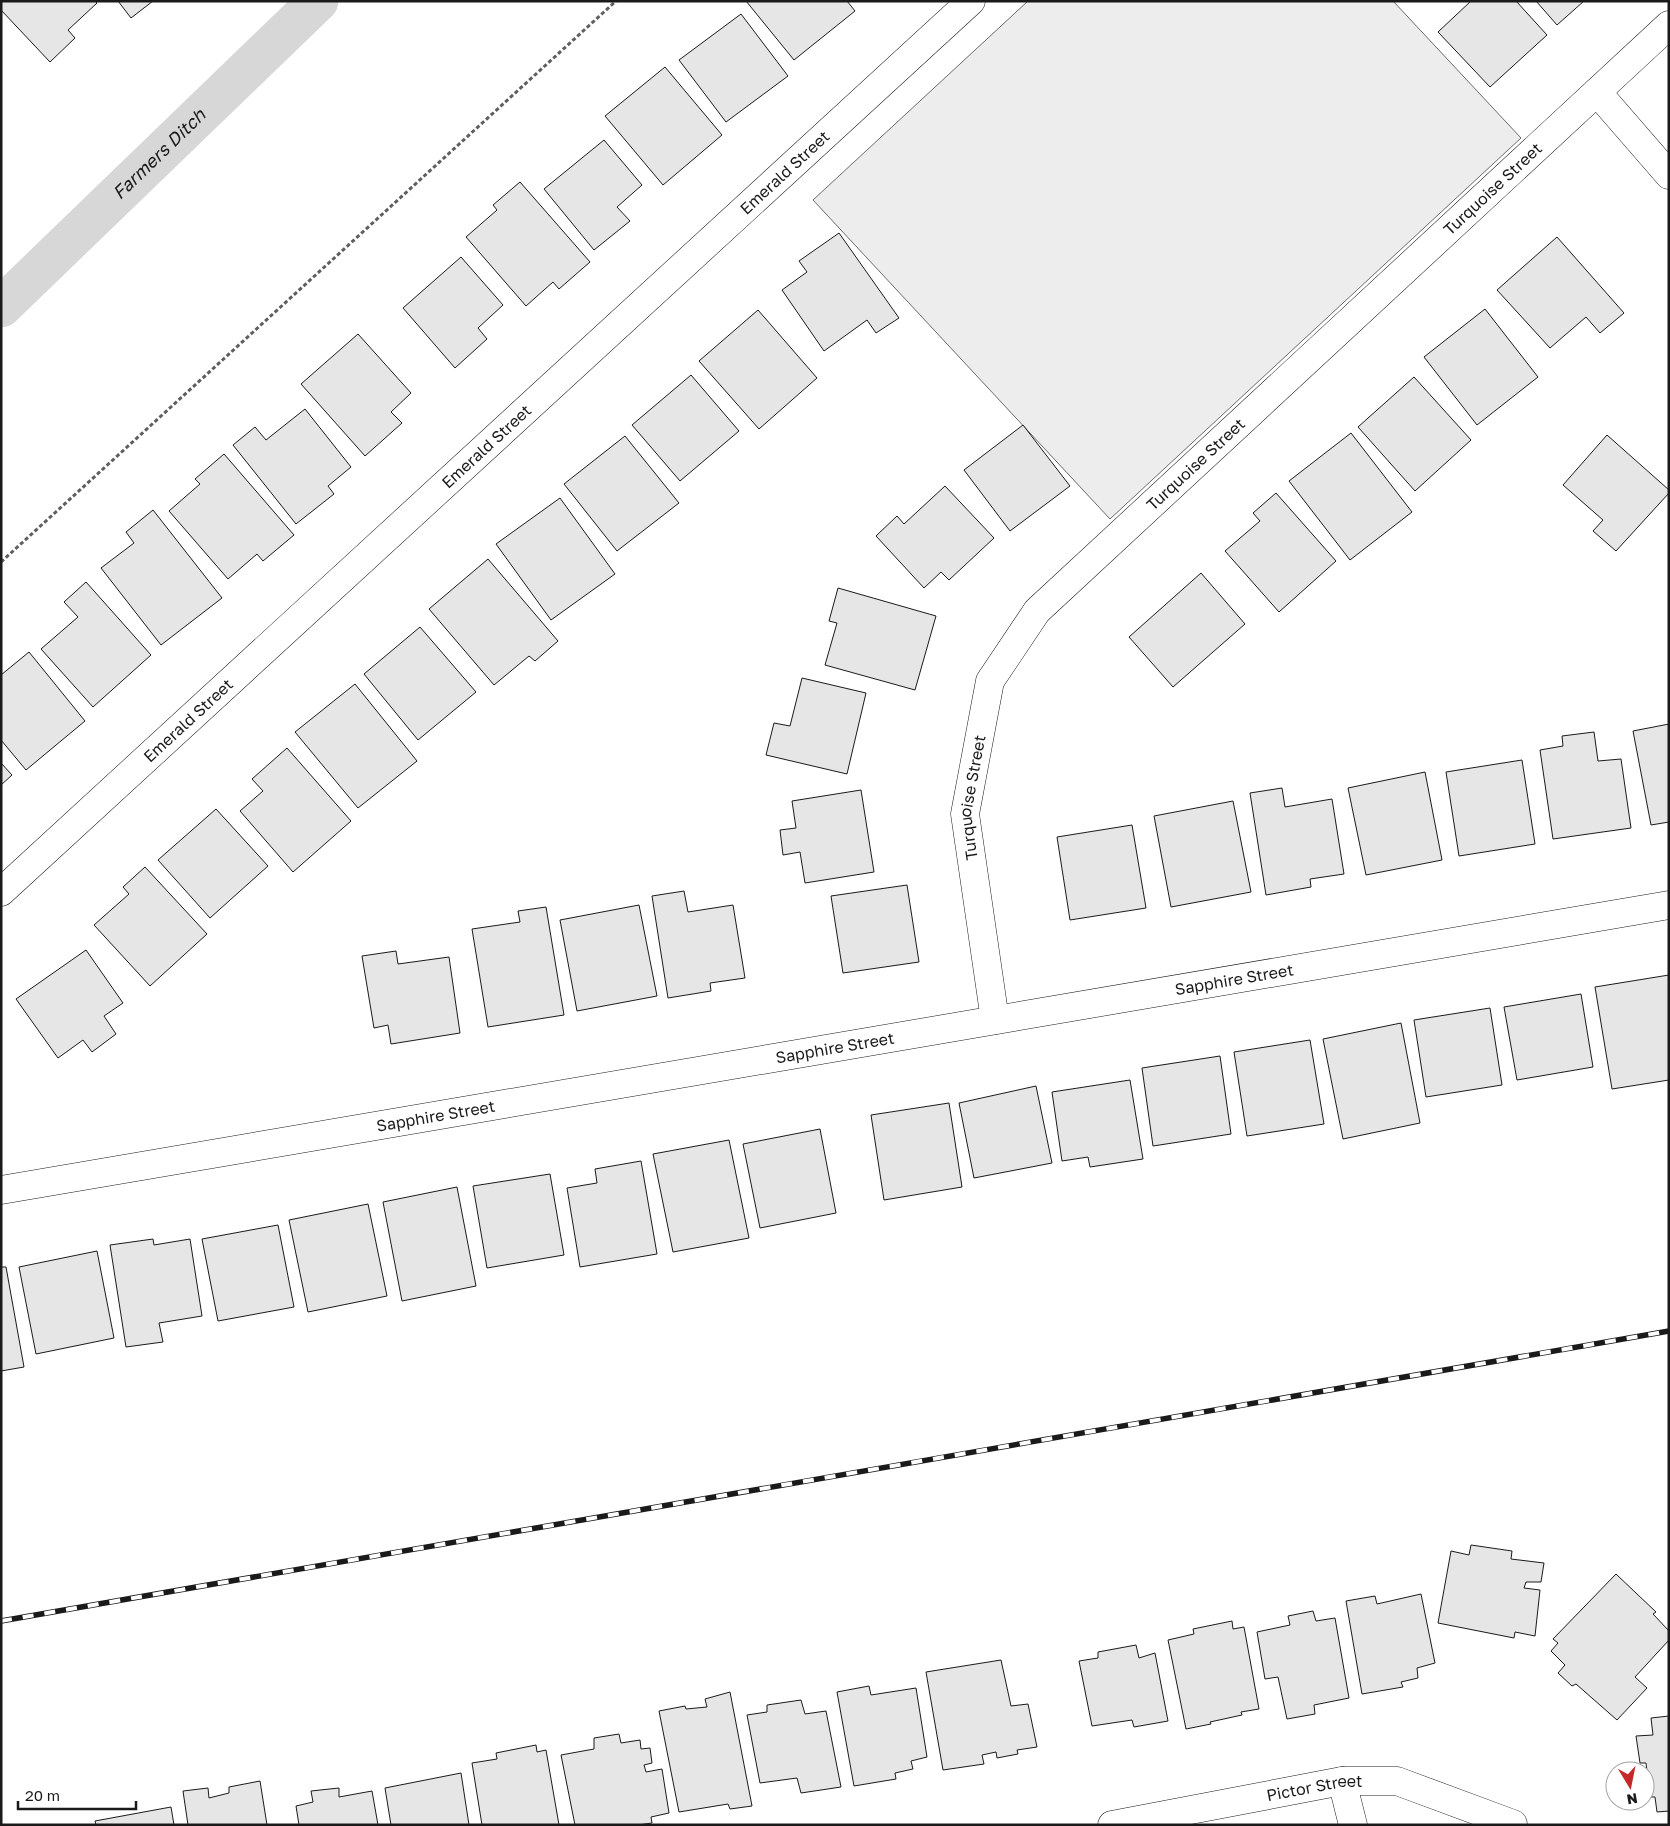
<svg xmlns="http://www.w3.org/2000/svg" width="1670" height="1826" font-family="'Golos Text',sans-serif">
<rect width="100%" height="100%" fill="#fff"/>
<!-- built -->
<path fill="#ededed" stroke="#6a6a6a" d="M1028,1H1393L1521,138L1110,519L813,200Z"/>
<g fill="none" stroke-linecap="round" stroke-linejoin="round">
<!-- canal -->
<path stroke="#d7d7d7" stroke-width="41" id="s1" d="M1,307L318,1"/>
</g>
<!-- building -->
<path fill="#e6e6e6" stroke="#1a1a1a" d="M1,1H95L97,3L68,30L75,38L50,62L1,10Z
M118,1H153L131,18Z
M746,1H847L855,11L794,60Z
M1471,1H1516L1547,35L1490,87L1438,32Z
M1536,1H1584L1557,25Z
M741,14L788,76L726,122L679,60Z
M665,67L722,135L663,185L605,116Z
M604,140L642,185L617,207L630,221L594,250L544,189Z
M520,182L590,262L559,289L553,282L526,306L466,237L497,210L493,205Z
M839,233L899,318L876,333L867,320L824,351L782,290L807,272L799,261Z
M1557,237L1624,313L1600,333L1586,317L1550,348L1497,290Z
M461,257L503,305L478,328L487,339L455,368L403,308Z
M1485,309L1538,377L1477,425L1424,357Z
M758,310L817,378L759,429L699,361Z
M358,334L411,393L391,412L402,423L365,456L301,384Z
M691,375L739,431L680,481L632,425Z
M1414,377L1471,440L1415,491L1358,427Z
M305,409L351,467L328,486L334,494L296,524L233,445L255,427L266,440Z
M1023,425L1070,486L1010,531L964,470Z
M1351,433L1412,512L1350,560L1289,481Z
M1607,435L1669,490V493L1616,551L1593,531L1603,520L1563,485Z
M625,436L679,503L617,551L564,484Z
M224,454L294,535L263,561L257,554L228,579L169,511L200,484L195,479Z
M945,486L994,538L949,580L941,572L924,588L876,536L897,516L904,524Z
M1276,493L1336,561L1279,612L1225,551L1260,521L1253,513Z
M560,498L615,574L551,620L496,544Z
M153,510L222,598L161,645L101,568L134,543L126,532Z
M488,559L558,641L535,661L529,656L494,685L429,609Z
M1201,573L1245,624L1173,687L1129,637Z
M86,582L151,655L93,707L41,649L78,617L64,602Z
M838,588L936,616L915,690L825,665L837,623L829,621Z
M420,627L476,692L418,740L364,674Z
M29,652L85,721L26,770L1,740V675Z
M802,678L866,693L847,774L766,755L774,723L790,726Z
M355,684L417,761L358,808L295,732Z
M1669,724V822L1651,825L1633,731Z
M1594,732L1598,761L1621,759L1631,828L1553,839L1540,750L1563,746L1562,736Z
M287,748L351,821L293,872L240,811L263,791L252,779Z
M1522,760L1535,844L1459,856L1446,772Z
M1,763L12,775L1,785Z
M1425,772L1442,860L1366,875L1348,788Z
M1282,788L1285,807L1332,799L1344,874L1310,879L1311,887L1266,895L1250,793Z
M861,790L874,872L805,883L800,852L783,855L780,830L796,828L792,801Z
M1233,801L1251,892L1171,907L1154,816Z
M216,809L268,866L210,918L158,860Z
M1132,825L1146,908L1070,920L1057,837Z
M145,867L207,934L150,986L94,925L129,894L123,887Z
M907,885L919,962L843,973L831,896Z
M684,891L688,912L733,905L745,978L710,983L711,991L668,998L652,896Z
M639,905L657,996L577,1011L560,920Z
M546,907L564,1015L488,1027L472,929L520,922L518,911Z
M86,950L123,1003L104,1016L116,1034L92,1052L83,1040L58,1058L16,999Z
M396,951L398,964L449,957L460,1033L391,1044L388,1025L374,1028L362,956Z
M1669,975V1080L1612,1089L1595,987Z
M1581,994L1593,1067L1517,1080L1504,1007Z
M1490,1008L1502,1085L1426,1097L1414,1020Z
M1401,1023L1420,1123L1343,1139L1323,1039Z
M1310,1040L1324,1124L1247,1136L1234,1052Z
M1220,1056L1231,1134L1153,1146L1142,1068Z
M1130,1080L1143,1159L1090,1167L1088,1157L1062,1161L1052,1092Z
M1036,1086L1052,1163L974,1178L959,1103Z
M949,1103L962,1187L884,1200L871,1115Z
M820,1129L836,1213L760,1228L743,1144Z
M729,1140L749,1238L673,1252L653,1154Z
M641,1161L657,1254L580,1267L567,1188L597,1183L595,1169Z
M550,1174L564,1255L487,1268L473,1186Z
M457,1187L476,1286L402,1301L383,1202Z
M368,1204L387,1296L308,1312L289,1220Z
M278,1225L294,1307L218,1321L202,1239Z
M153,1239L154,1245L190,1239L202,1316L159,1323L163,1342L126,1347L110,1245Z
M97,1251L114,1338L36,1354L19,1267Z
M1,1267H6L24,1367L1,1371Z
M1471,1545L1512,1551L1511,1559L1544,1563L1541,1582H1526L1524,1588L1540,1590L1535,1636L1515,1632L1514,1638L1438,1623L1451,1551L1469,1555Z
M1616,1574L1656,1612L1653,1614L1669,1631V1640L1635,1677L1647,1688L1617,1720L1576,1684L1572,1686L1558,1673L1565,1665L1551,1651L1558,1643L1553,1639Z
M1421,1594L1435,1663L1417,1668L1418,1678L1401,1682L1403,1687L1362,1694L1346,1601L1375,1596L1377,1604Z
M1313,1611L1316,1621L1335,1618L1349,1698L1314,1705L1315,1714L1287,1719L1278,1677L1265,1679L1257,1632L1290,1625L1288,1616Z
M1232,1621L1233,1629L1244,1627L1259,1709L1241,1712L1242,1715L1210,1722L1211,1724L1186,1729L1168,1640L1194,1634L1193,1629Z
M1136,1645L1139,1658L1155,1653L1168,1721L1134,1727L1132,1720L1092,1726L1079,1661L1098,1658V1652Z
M1001,1660L1011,1706L1028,1704L1037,1747L1017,1750L1018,1754L997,1758L996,1752L982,1755L984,1764L943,1770L926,1672Z
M869,1686L871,1695L916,1688L927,1757L911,1761L913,1769L895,1773L896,1779L854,1786L837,1692Z
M730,1692L752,1806L730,1809L728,1804L679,1812L659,1711L685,1706L686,1709L707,1707L705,1699Z
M801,1700L805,1714L826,1711L841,1787L801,1793L797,1778L760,1783L747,1715L767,1712V1705Z
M1669,1716V1811L1657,1812L1655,1797H1650L1646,1763H1640L1636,1736L1653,1735L1651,1718Z
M619,1734L621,1743L640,1740L641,1749L650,1748L652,1763L644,1765L646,1772L662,1769L669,1813L651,1817L652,1823L638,1825H575L561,1755L594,1749V1738Z
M536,1745L537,1752L546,1750L559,1825H482L472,1763L497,1759L496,1753Z
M461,1773L469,1825H391L385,1788Z
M260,1781L267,1825H188L183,1791L208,1788L209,1798L229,1793V1787Z
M339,1788V1797L372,1791L378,1825H299L296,1806L313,1802L311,1791Z
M171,1807L174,1825H96L95,1821Z"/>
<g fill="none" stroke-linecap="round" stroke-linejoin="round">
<!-- minor casing -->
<g stroke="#1a1a1a" stroke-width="29">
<g id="minor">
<path d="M1597,92L1669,175"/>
<path id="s2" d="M1,892L971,1"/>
<path id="s3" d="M995,1020L965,814L990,681L1037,611L1669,25"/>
<path id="s4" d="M1,1190L1669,905"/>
<path d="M1342,1781L1353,1825"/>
<path id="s5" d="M1112,1825L1342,1781H1397L1513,1824"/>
</g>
</g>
<!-- path -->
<path stroke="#5f5f5f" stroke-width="3" stroke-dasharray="4 2.5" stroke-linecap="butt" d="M1,562L616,1"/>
<!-- minor -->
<use href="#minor" stroke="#fff" stroke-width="28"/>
<!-- rail casing -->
<g stroke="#1a1a1a" stroke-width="5.5">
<path id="rail" d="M1,1621L1669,1331"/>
</g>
<!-- rail -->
<use href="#rail" stroke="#fff" stroke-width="4" stroke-dasharray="11" stroke-linecap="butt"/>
</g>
<g text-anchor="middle" stroke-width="4" stroke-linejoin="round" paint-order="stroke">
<!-- street labels -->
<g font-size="16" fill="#1a1a1a" stroke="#fff">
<text dy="6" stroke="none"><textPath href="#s2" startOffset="1064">Emerald Street</textPath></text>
<text dy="6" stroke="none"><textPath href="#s3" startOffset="1049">Turquoise Street</textPath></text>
<text dy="6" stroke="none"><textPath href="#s2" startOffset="659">Emerald Street</textPath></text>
<text dy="6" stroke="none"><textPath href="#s3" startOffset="644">Turquoise Street</textPath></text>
<text dy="6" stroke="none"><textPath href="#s2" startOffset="254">Emerald Street</textPath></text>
<text dy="6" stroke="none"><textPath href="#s3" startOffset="225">Turquoise Street</textPath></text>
<text dy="6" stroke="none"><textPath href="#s4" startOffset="1251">Sapphire Street</textPath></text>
<text dy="6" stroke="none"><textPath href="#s4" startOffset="846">Sapphire Street</textPath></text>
<text dy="6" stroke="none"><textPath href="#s4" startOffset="441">Sapphire Street</textPath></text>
<text dy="6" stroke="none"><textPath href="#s5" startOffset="206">Pictor Street</textPath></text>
</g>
<!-- water labels -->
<g font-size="18" font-style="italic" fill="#1a1a1a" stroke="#fff">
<text dy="6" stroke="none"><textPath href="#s1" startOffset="220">Farmers Ditch</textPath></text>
</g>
</g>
<!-- border -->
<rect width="1670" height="1826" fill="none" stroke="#1a1a1a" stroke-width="5"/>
<!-- north arrow -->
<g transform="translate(1630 1786) rotate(170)"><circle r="24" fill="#ffffff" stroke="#a3a3a3"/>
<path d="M0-4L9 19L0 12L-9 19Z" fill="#c62828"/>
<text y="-8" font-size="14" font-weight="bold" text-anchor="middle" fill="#1a1a1a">N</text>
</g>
<!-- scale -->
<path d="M18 1801v8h118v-8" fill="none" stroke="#1a1a1a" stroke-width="2.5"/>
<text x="25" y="1801" font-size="15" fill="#1a1a1a" stroke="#ffffff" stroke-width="4" paint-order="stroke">20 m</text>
</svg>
